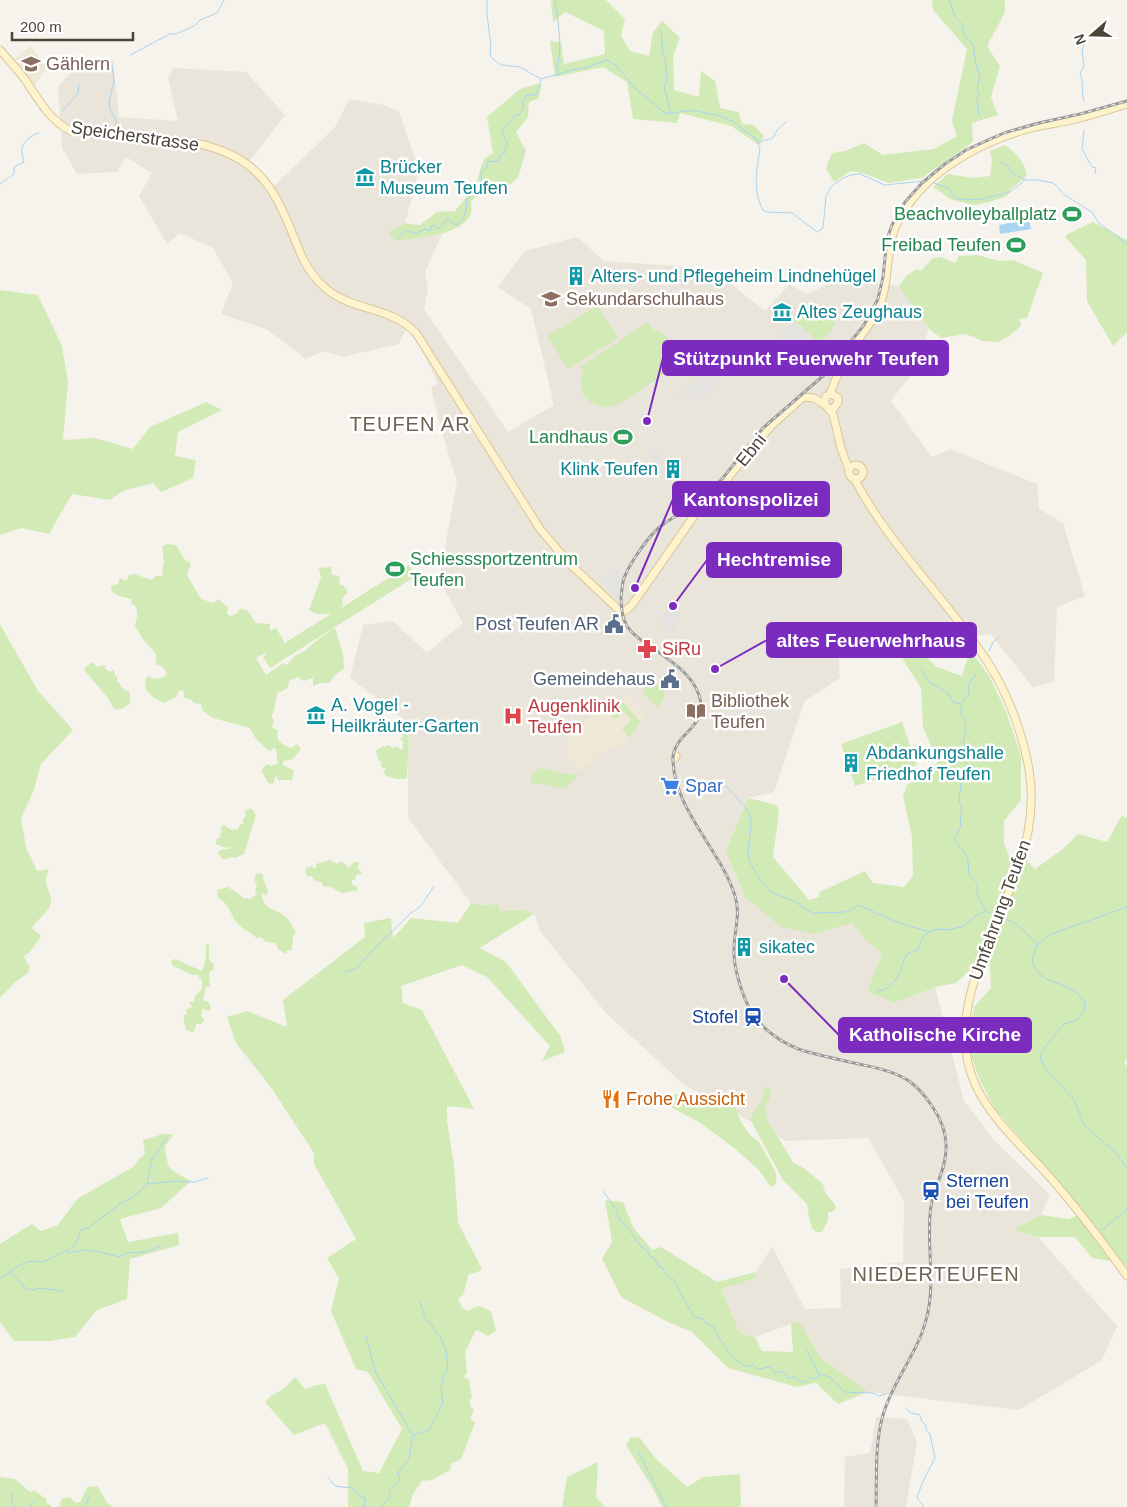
<svg xmlns="http://www.w3.org/2000/svg" width="1127" height="1507" font-family="Arial,sans-serif">
<rect width="100%" height="100%" fill="#f6f3ec"/>
<!-- residential -->
<path fill="#eae5da" d="M113,60L119,117L178,121L168,78L173,68L246,72L285,115L249,162L273,187L335,127L349,99L384,105L399,112L419,170L405,223L390,232L394,241L442,234L425,272L428,289L424,309L508,432L554,405L531,309L498,287L525,251L577,237L604,261L690,267L730,283L765,311L790,284L806,294L843,278L899,286L929,329L914,371L891,401L932,457L950,449L1037,484L1039,509L1063,523L1085,596L1057,607L1054,682L1032,687L991,634L941,639L902,624L837,641L840,678L805,701L774,792L748,798L726,851L745,897L851,923L863,937L882,954L867,991L894,1003L935,987L964,1101L995,1141L1050,1195L1041,1215L1017,1227L1016,1231L1038,1237L1117,1326L1102,1360L1019,1410L868,1392L820,1357L799,1321L755,1337L740,1333L721,1288L756,1278V1272L772,1247L805,1309L841,1308L840,1269L903,1262L904,1201L868,1138L786,1141L683,1084L607,1014L540,931L534,914L525,910L500,911L498,904L481,905L471,903L408,818V755L411,725L350,678L363,625L393,621L427,653L463,623L439,580L457,481L442,433L431,388L438,383L409,323L399,344L343,357L323,351L306,359L266,329L221,314L233,283L213,248L180,233L167,244L139,196L152,173L126,157L117,172L77,174L62,148L58,87L80,61Z
M876,1417L907,1419L917,1442L906,1507H844L845,1457L870,1453Z"/>
<!-- education -->
<path fill="#efe8d6" d="M31,46L47,68L35,85L14,59Z
M627,696L646,713L619,752L612,745L580,770L568,758L567,743L598,711L610,715L611,704Z"/>
<!-- green -->
<path fill="#d2eab5" d="M551,0H606L625,19L621,36L630,51L649,56L653,32L662,21L680,38L673,56L674,90L699,97L701,71L715,81L720,108L738,112L743,124L754,125L764,136L759,145L731,126L680,113L677,123L633,119L627,82L603,67L555,77L550,41L561,42L564,64L605,54L604,31L565,12L553,22Z
M932,0H1005V12L987,46L1000,66L991,97L998,115L972,123L973,142L922,178L888,183L866,174L851,171L834,182L826,168L832,153L845,151L864,143L883,155L934,149L957,136L952,121L967,49L933,10Z
M537,84L542,85L538,99L529,102L528,117L516,132L526,151L518,178L496,196L478,195L471,201C471,205 472,210 471,213C464,236 414,238 394,241L389,232L405,223L420,225L437,212L455,211L475,186L484,159L493,153L487,117L520,89Z
M1005,145C1017,154 1024,161 1027,176L1012,188L1007,196L990,202L973,205L952,200L933,187L948,174L973,178L990,176L992,161L990,151Z
M1093,222L1127,240V332L1113,346L1087,301L1086,260L1066,238V235Z
M977,255L999,261L1013,260L1043,273L1027,318L1018,319L1022,325L1009,336L999,342L983,341L966,334L941,338L929,329L899,286L907,275L917,269L921,271L933,258L941,257L955,263L959,256Z
M0,290L38,295L62,346L68,382L63,440L95,438L133,449L150,427L206,402L222,410L178,432L175,456L196,460L193,478L161,492L153,483L123,491L110,500L72,494L49,534L21,528L0,535Z
M820,304L833,316L835,325L823,340L820,338L817,341L793,319L803,310L806,312L812,305L815,307Z
M597,305L618,338L568,369L547,336Z
M648,322L652,329C677,336 680,362 660,377C649,384 620,406 609,407C601,408 594,405 588,400C579,392 580,381 583,371L580,367Z
M167,544L176,545L184,559L191,564L187,575L201,599L214,603L218,599L228,607L227,614L231,616L236,614L240,609L247,610L256,623L270,624V631L276,628L284,641L283,644L331,614H317L309,610L321,578L319,568L331,567L332,575L339,576L340,585H343L348,592L342,599L343,604L341,608L409,565L416,576L270,668L263,657L267,654L265,653L256,658L266,675L283,663L287,665C295,653 298,656 306,650C314,642 325,634 335,628L343,654L344,669L335,675L329,683H320L313,686V678L304,681L298,677L289,681L288,688L277,693L274,711L271,717L274,720L272,727L278,730C275,741 282,745 292,748L297,744L301,749L293,759L283,761V765L294,771L292,780H278L276,775L273,784L268,783L261,770L267,764L271,766L278,764L276,749L274,748L269,751C259,741 256,741 250,728L213,718L202,710L201,704L194,703L192,700L183,697L185,692L180,690L175,698L164,703L154,698L146,690L145,680L148,676C156,680 160,680 167,674L163,667L156,664V654L145,642L135,626C137,617 140,608 131,603L132,599L119,596L112,592L111,586L118,584L120,578L126,581L129,575L134,574L152,580L155,576H163L162,570L164,563L162,546Z
M0,624L38,691L73,730L41,764L34,790L21,818L26,847L37,871L49,869C48,872 46,877 46,880C46,888 52,895 51,903C49,912 36,920 32,928L41,936L30,952L24,956L27,963L30,966L28,973L14,983L8,990L0,997Z
M894,645L915,647L937,667L962,676L970,650L990,677L1007,714L1021,756V800L1004,821V843L1011,861H1027L1035,869L1063,849L1078,834L1107,842L1122,815L1127,819V1058L1124,1063L1127,1066V1266L1123,1263L1092,1258L1075,1237H1038L1016,1231L1017,1227L1041,1215L1068,1219L1085,1213L995,1109L979,1078L971,1055L970,1028L974,1007L991,988L990,965L972,968L956,983L935,987L894,1003L867,991L882,954L863,937L851,923L814,934L781,927L745,897L726,851L748,798L777,805L779,812L773,857L809,900L819,897L820,892L865,871L873,883L904,887L913,876L912,836L903,796L907,785L938,762L923,727L921,688Z
M92,662L97,667L106,665L105,668L110,672L114,670L115,676H117V682H119L121,687L130,693V703C124,707 122,711 114,709L108,698L84,670L88,665Z
M655,681L659,687L662,685L665,696L658,707C651,701 642,695 644,685Z
M622,700L640,722L629,737L622,729L631,720L624,712L615,719L611,716L612,705Z
M902,722L917,765L855,786L841,744Z
M399,723L404,726L406,723L411,725L409,737L407,778C399,780 390,779 383,773L386,768H383L381,765L382,761H379L376,752L377,749L384,746L385,748L386,745L390,746L392,748L398,747L401,750L404,747L402,745L404,743L400,739L403,736L399,733L401,731V728L398,727Z
M540,768L568,774H579L565,789L536,783L532,784C529,775 533,772 540,768Z
M250,808L253,810L256,815L244,854L235,858L232,857L223,860L218,853L220,850L233,848L222,847L216,844V840L221,836L219,834L222,832L220,828L224,825L232,830L234,829L237,830L240,825L244,823L242,821L246,815L245,811Z
M330,860L337,864L341,861L349,868L353,863L359,861L358,868L362,873L356,875L355,880H352V884L357,887L358,890L342,893L329,886L324,887L321,882L315,881L312,876L308,877L305,872L306,868L311,866L316,869V864Z
M257,873L263,874C263,881 267,886 268,893L264,895L261,892C264,912 274,907 285,916C290,920 293,928 296,933L293,936L292,950H288L286,954L278,949L276,943L266,942L261,937L256,938C252,932 245,931 240,926C230,917 231,904 218,898L217,890L228,887L239,894L243,898L250,899L257,894L255,890L257,885L254,879Z
M471,903L481,905L498,904L500,911L525,910L534,914L480,948L506,962L561,1037L565,1052L542,1061L550,1046L487,977L462,965L401,986L403,1003L422,1010L474,1109L447,1106V1121L454,1166L458,1223L482,1269L478,1272L469,1274L463,1295L458,1299L462,1308L468,1311L478,1306L491,1311L496,1331L488,1336L476,1330L465,1352L467,1373L464,1377L469,1380L472,1398L469,1400L471,1407L474,1410L470,1418L475,1423L461,1459L451,1464L450,1470L432,1480L422,1481L413,1494L409,1507H348V1469L325,1423L294,1435L265,1402L271,1396L285,1388L295,1377L305,1389L316,1385L325,1384L363,1471L379,1473L402,1429L368,1372L356,1369L331,1311L339,1279L327,1258L356,1239L314,1164V1153L270,1086L236,1043L227,1017L247,1011L287,1027L283,1000L365,937L364,923L391,918L393,938L411,918L458,923Z
M206,944H209V960L214,965L213,970L209,972L210,987H206L203,1000L209,1002L211,1008L209,1011L204,1009L202,1010L201,1016L204,1020L202,1024H196L195,1030L193,1032L186,1030L183,1015L188,1014L186,1012L188,1008L192,1007L189,1002H194L195,996L202,989V980L199,978V975C190,976 181,969 173,966L171,961L175,959L202,971L203,967L205,965L204,964L206,957Z
M765,1087L772,1088L770,1092V1097L765,1107L767,1119L793,1162L805,1169L823,1184L825,1192L836,1206L834,1211L828,1213V1221L822,1232H816L812,1228L809,1218L807,1204L783,1180L750,1119C757,1104 763,1106 765,1087Z
M684,1093L712,1104L723,1103L735,1106L740,1120L749,1134L759,1142L772,1165L776,1173V1184L771,1187L758,1169L734,1148L699,1122L667,1105L668,1100L674,1095Z
M163,1134H169L173,1135L165,1146C167,1170 170,1170 191,1181L161,1208L120,1219L128,1242L178,1233L179,1245L130,1259L127,1299L97,1310L75,1337L49,1341H14L0,1322V1244L32,1224L41,1231L58,1225L77,1199L133,1167L138,1160L145,1154L143,1140Z
M605,1200L623,1202L633,1227L652,1250L661,1247L717,1282L756,1272V1278L721,1289L740,1333L755,1337L762,1351L793,1352L791,1324L799,1321L820,1357L868,1392L838,1404L816,1383L797,1387L728,1368L692,1332L668,1322L621,1297L602,1259L612,1242Z
M631,1437L640,1438L656,1459L687,1487L703,1477L740,1474L741,1504L740,1507H662L653,1489L626,1445Z
M598,1462L596,1497L605,1507H562L567,1477Z
M0,1477L15,1479L30,1492L34,1490L46,1499L47,1503L53,1507H0Z
M97,1486L108,1504L114,1507H59L62,1499L70,1497L76,1503L80,1502L87,1487Z"/>
<!-- parking -->
<path fill="#e5e3e0" d="M792,321L822,347L806,366L776,339Z
M704,373L713,378L719,384L700,399L674,398Z
M655,446L656,448L654,450L657,454L659,453L665,463L661,465L669,478L664,481L647,451Z
M611,567L623,573L619,591V603L607,590L610,586L602,579Z
M675,610L680,611L673,636L665,631L660,625L663,613Z"/>
<!-- water -->
<path fill="#a9d4f2" d="M1029,219L1031,229L1000,234L999,225Z"/>
<g fill="none" stroke-linecap="round" stroke-linejoin="round">
<!-- stream -->
<path stroke="#a9d4f2" stroke-width="1" d="M487,0V15L491,45L490,55L494,60L501,65L520,67L541,79L576,69L585,68L607,60L615,65L636,89L665,113L671,114L682,111H697L720,116L732,121L756,139L760,148C757,170 752,189 763,210L767,212L792,213L817,232L823,228L826,196L832,186L843,178L851,175L860,174L885,185L925,181
M555,0C557,15 564,54 556,67L559,73
M949,0L955,17L962,24L964,35L973,45L977,69L980,75L977,89L979,94L977,97L979,115
M661,30L663,53L665,57L667,81L664,86L671,114
M130,55L170,34H176L194,26L200,20L217,13L224,0
M97,64L108,66L112,65L114,82L109,101L110,110L116,120L115,131
M1084,101C1081,92 1084,83 1080,73L1084,66L1082,51L1086,39
M62,111L78,93L79,84
M1084,130L1082,149L1092,167L1096,168L1095,174
M759,142L773,138L777,130L786,122
M1002,162L1008,166L1012,173L1025,180
M931,182L948,188L956,198L966,200L982,199L1010,192L1025,180H1037L1053,183L1056,185L1063,194L1092,212L1098,222L1127,244
M0,184L14,174V167L24,162C23,158 21,152 22,149C23,141 32,135 39,133
M398,238L405,230L416,234L425,229L430,231L432,225L439,229L447,219L456,225C466,218 466,211 467,199L481,187V172L487,167V162L498,161L501,154L505,153V147L508,145L502,131L515,115L520,114L524,107L522,102L527,95H536L541,80
M989,651L993,642L1000,637
M921,667L928,681L948,693L953,702L962,704L960,712L965,721L966,729L963,742L968,754L969,760L962,772L959,801L962,809L960,819L961,826L954,839L966,855L968,861L969,875L977,883V893L986,911
M963,703L969,693L968,685L976,674
M705,783C721,778 728,787 737,798C743,806 749,808 751,820C752,834 745,849 750,862C753,869 764,887 770,891C776,896 784,896 791,900C800,904 806,910 814,914C828,910 846,917 858,905L899,923L930,932L937,929L948,930L963,926L976,916L986,911L995,916
M1127,907L1049,935L1037,945L1032,960C1039,986 1062,979 1078,994C1081,996 1083,1000 1085,1003L1084,1012L1077,1020L1064,1024L1042,1051L1040,1059L1046,1069L1074,1100L1085,1126L1116,1153L1127,1169
M1001,917C1017,922 1027,933 1037,945
M346,972L357,968L376,947L411,913L421,906L434,886
M877,991C895,991 900,970 906,956L908,953L918,950L924,935L930,932
M147,1184L176,1181L195,1182L208,1178
M603,1191L617,1211L619,1219L628,1228L641,1247L648,1251L650,1257L654,1258L659,1267H662L667,1276L673,1279L694,1317L703,1319L707,1324L713,1326C721,1342 730,1358 746,1367L753,1365L758,1369L770,1367L775,1373L782,1371L788,1378L795,1377L801,1382H805L810,1377L814,1379L818,1377L819,1374L830,1377L844,1392L873,1393L879,1396L886,1394
M1101,1231L1127,1209
M66,1253L85,1250L99,1252L119,1257C128,1251 135,1253 144,1252C150,1251 156,1248 161,1246
M11,1272L25,1288L32,1290L41,1288L62,1291
M0,1278C19,1268 19,1259 44,1262C57,1252 79,1252 80,1230L88,1228L120,1204L136,1195L147,1184L152,1159L168,1136
M366,1336L375,1371L412,1434
M807,1350L818,1373
M905,1408L911,1413L920,1415L922,1422L926,1425V1430L930,1434L935,1458C928,1471 921,1484 917,1498L924,1507
M638,1451L666,1507
M328,1477L335,1486L351,1488L357,1491L359,1496L365,1498L364,1506L366,1507
M11,1493L12,1503L15,1507
M30,1507L33,1502
M85,1507L89,1495
M381,1507L390,1497L389,1491L400,1479L398,1472L409,1460L413,1435L429,1430L443,1403L441,1390L443,1378L448,1367L446,1351L440,1336L435,1332L433,1326L426,1320L420,1302"/>
<!-- secondary casing -->
<g stroke="#d6c79b" stroke-width="9">
<path id="secondary" d="M0,50C9,60 18,70 26,81C39,100 49,120 71,131L196,143C254,156 272,182 293,235C300,253 307,271 322,285C351,313 388,304 416,333L540,529L569,563L620,611H625L632,605L703,503L726,480L771,426L803,397L814,398L825,405
M830,394C836,377 843,362 853,347C862,333 874,321 880,305C890,280 885,253 895,228C902,210 915,195 928,182C957,156 994,138 1031,128C1046,124 1061,123 1076,119C1093,115 1110,109 1127,104
M829,409L834,408L838,402V398L832,394L826,396L824,403L833,414L841,448L849,470
M849 472a7 7 0 1 1 14 0a7 7 0 1 1-14 0Z
M855,480C889,545 944,596 985,658C1005,688 1019,723 1027,759C1032,783 1033,807 1028,832C1013,912 937,1004 976,1086C992,1120 1023,1147 1048,1175C1076,1207 1102,1241 1127,1276
M675,758L676,756"/>
</g>
<!-- secondary -->
<use href="#secondary" stroke="#fff3cd" stroke-width="7"/>
<!-- rail casing -->
<g stroke="#9a9a9a" stroke-width="3">
<path id="rail" d="M696,504C685,512 672,517 661,526C648,536 630,563 624,578C622,584 622,591 621,597C621,607 622,618 627,626C632,634 639,639 647,644C668,659 698,676 701,704C703,729 672,736 673,760C674,810 721,850 735,896C741,914 734,931 734,949C733,966 742,996 751,1011C762,1030 783,1044 804,1051C822,1056 841,1060 859,1064C876,1068 894,1071 909,1081C919,1088 926,1097 932,1106C941,1119 947,1133 946,1149C946,1172 931,1191 930,1214C927,1250 936,1285 926,1320C918,1351 897,1376 886,1406C874,1437 877,1474 876,1507
M692,507L722,479L763,428L824,375L864,325L878,299L883,277L887,239L892,225L905,202L922,183L945,164L966,150L1004,133L1039,123L1080,114L1127,101"/>
</g>
<!-- rail -->
<use href="#rail" stroke="#fff" stroke-width="1" stroke-dasharray="4" stroke-linecap="butt"/>
</g>
<!-- icons -->
<defs>
<g id="school-bare" transform="scale(1.5)"><path d="M0-5L7-2L0 1L-7-2ZM-4 1L0 2.5L4 1V4Q0 6-4 4Z" fill="#8d6e63" stroke="#fff" stroke-width="2.5" paint-order="stroke"/></g>
<g id="museum-bare" transform="scale(1.5)"><path d="M0-6L6-3V-2H-6V-3ZM-5-1h2V3h-2ZM-1-1h2V3h-2ZM3-1h2V3H3ZM-6 4H6V6H-6Z" fill="#0f9aa8" stroke="#fff" stroke-width="2.5" paint-order="stroke"/></g>
<g id="stadium-bare" transform="scale(1.5)"><path d="M0-5a6.5 5 0 1 0 0 10a6.5 5 0 1 0 0-10ZM-3.5-1.8h7v3.6h-7Z" fill="#2e9e5b" stroke="#fff" stroke-width="2.5" paint-order="stroke"/></g>
<g id="building-bare" transform="scale(1.5)"><path d="M-4-6H4V6H1V3H-1V6H-4ZM-2.5-4.3h1.7v1.8h-1.7ZM.8-4.3h1.7v1.8H.8ZM-2.5-1h1.7V.8h-1.7ZM.8-1h1.7V.8H.8Z" fill="#0f9aa8" stroke="#fff" stroke-width="2.5" paint-order="stroke"/></g>
<g id="civic-bare" transform="scale(1.5)"><path d="M-.6-6.5H3V-4.5H.6V-3L4-1V1h2V6H-6V1h2V-1L-.6-3ZM-1.2 2.5V6h2.4V2.5Z" fill="#5c6f8a" stroke="#fff" stroke-width="2.5" paint-order="stroke"/></g>
<g id="pharmacy-bare" transform="scale(1.5)"><path d="M-2-6h4v4h4v4h-4v4h-4v-4h-4v-4h4Z" fill="#e0444e" stroke="#fff" stroke-width="2.5" paint-order="stroke"/></g>
<g id="library-bare" transform="scale(1.5)"><path d="M-6-4Q-3-5.5-.7-3.5V5Q-3 3-6 4ZM6-4Q3-5.5 .7-3.5V5Q3 3 6 4Z" fill="#8d6e63" stroke="#fff" stroke-width="2.5" paint-order="stroke"/></g>
<g id="hospital-bare" transform="scale(1.5)"><path d="M-5-5h3v3.5h4V-5h3V5h-3V1.5h-4V5h-3Z" fill="#e0444e" stroke="#fff" stroke-width="2.5" paint-order="stroke"/></g>
<g id="supermarket-bare" transform="scale(1.5)"><path d="M-6-5.5h2.5l.6 2H6L4.5 2H-2.5L-4.4-4H-6ZM-1.5 3.2a1.3 1.3 0 1 0 .1 0ZM3 3.2a1.3 1.3 0 1 0 .1 0Z" fill="#3f7fe0" stroke="#fff" stroke-width="2.5" paint-order="stroke"/></g>
<g id="station-bare" transform="scale(1.5)"><path d="M-3-6H3Q5-6 5-4V2Q5 4 3 4L4.5 6H3L1.5 4h-3L-3 6H-4.5L-3 4Q-5 4-5 2V-4Q-5-6-3-6ZM-3.5-4v3h7v-3ZM-3.5 1v1.5H-2V1ZM2 1v1.5H3.5V1Z" fill="#1a4fb4" stroke="#fff" stroke-width="2.5" paint-order="stroke"/></g>
<g id="restaurant-bare" transform="scale(1.5)"><path d="M-5-6h1v4h1v-4h1v4h1v-4h1v5L-1.5 .5V6h-2V.5L-5-1ZM5-6V6H3V1.5H1.5Q1.5-4 5-6Z" fill="#e8710a" stroke="#fff" stroke-width="2.5" paint-order="stroke"/></g>
</defs>
<g fill-rule="evenodd">
<use href="#school-bare" x="31" y="64"/>
<use href="#museum-bare" x="365" y="177"/>
<use href="#stadium-bare" x="1072" y="214"/>
<use href="#stadium-bare" x="1016" y="245"/>
<use href="#building-bare" x="576" y="276"/>
<use href="#school-bare" x="551" y="299"/>
<use href="#museum-bare" x="782" y="312"/>
<use href="#stadium-bare" x="623" y="437"/>
<use href="#building-bare" x="673" y="469"/>
<use href="#stadium-bare" x="395" y="569"/>
<use href="#civic-bare" x="614" y="624"/>
<use href="#pharmacy-bare" x="647" y="649"/>
<use href="#civic-bare" x="670" y="679"/>
<use href="#library-bare" x="696" y="711"/>
<use href="#museum-bare" x="316" y="715"/>
<use href="#hospital-bare" x="513" y="716"/>
<use href="#building-bare" x="851" y="763"/>
<use href="#supermarket-bare" x="670" y="786"/>
<use href="#building-bare" x="744" y="947"/>
<use href="#station-bare" x="753" y="1017"/>
<use href="#restaurant-bare" x="611" y="1099"/>
<use href="#station-bare" x="931" y="1191"/>
</g>
<g text-anchor="middle" stroke-width="5" stroke-linejoin="round" paint-order="stroke">
<!-- education labels -->
<g font-size="18" fill="#785e54" stroke="#fff" text-anchor="start">
<text x="46" y="70">Gählern</text>
<text x="566" y="305">Sekundarschulhaus</text>
<text x="711" y="707">Bibliothek<tspan x="711" dy="21">Teufen</tspan></text>
</g>
<!-- street labels -->
<g font-size="18" fill="#4b4439" stroke="#fff">
<text transform="translate(135 136) rotate(8)" y="6">Speicherstrasse</text>
<text transform="translate(751 450) rotate(-51)" y="6">Ebni</text>
<text transform="translate(1000 910) rotate(-70)" y="6">Umfahrung Teufen</text>
</g>
<!-- culture labels -->
<g font-size="18" fill="#0d838f" stroke="#fff" text-anchor="start">
<text x="380" y="173">Brücker<tspan x="380" dy="21">Museum Teufen</tspan></text>
<text x="591" y="282">Alters- und Pflegeheim Lindnehügel</text>
<text x="797" y="318">Altes Zeughaus</text>
<text x="658" y="475" text-anchor="end">Klink Teufen</text>
<text x="331" y="711">A. Vogel -<tspan x="331" dy="21">Heilkräuter-Garten</tspan></text>
<text x="866" y="759">Abdankungshalle<tspan x="866" dy="21">Friedhof Teufen</tspan></text>
<text x="759" y="953">sikatec</text>
</g>
<!-- leisure labels -->
<g font-size="18" fill="#27864d" stroke="#fff" text-anchor="end">
<text x="1057" y="220">Beachvolleyballplatz</text>
<text x="1001" y="251">Freibad Teufen</text>
<text x="608" y="443">Landhaus</text>
<text x="410" y="565" text-anchor="start">Schiesssportzentrum<tspan x="410" dy="21">Teufen</tspan></text>
</g>
<!-- service labels -->
<g font-size="18" fill="#4e5e75" stroke="#fff" text-anchor="end">
<text x="599" y="630">Post Teufen AR</text>
<text x="655" y="685">Gemeindehaus</text>
</g>
<!-- health labels -->
<g font-size="18" fill="#be3a42" stroke="#fff" text-anchor="start">
<text x="662" y="655">SiRu</text>
<text x="528" y="712">Augenklinik<tspan x="528" dy="21">Teufen</tspan></text>
</g>
<!-- shop labels -->
<g font-size="18" fill="#366cbe" stroke="#fff" text-anchor="start">
<text x="685" y="792">Spar</text>
</g>
<!-- transit labels -->
<g font-size="18" fill="#164399" stroke="#fff" text-anchor="end">
<text x="738" y="1023">Stofel</text>
<text x="946" y="1187" text-anchor="start">Sternen<tspan x="946" dy="21">bei Teufen</tspan></text>
</g>
<!-- food labels -->
<g font-size="18" fill="#c56008" stroke="#fff" text-anchor="start">
<text x="626" y="1105">Frohe Aussicht</text>
</g>
<!-- quarter labels -->
<g font-size="20" letter-spacing="1" fill="#6e6250" stroke="#fff">
<text x="410" y="431">TEUFEN AR</text>
<text x="936" y="1281">NIEDERTEUFEN</text>
</g>
</g>
<!-- callouts -->
<path fill="none" stroke="#7b2cbf" stroke-width="2" d="M647 421L663 358M635 588L673 499M673 606L707 560M715 669L767 640M784 979L839 1035"/>
<g fill="#7b2cbf" stroke="#fff" stroke-width="2">
<circle cx="647" cy="421" r="5"/>
<circle cx="635" cy="588" r="5"/>
<circle cx="673" cy="606" r="5"/>
<circle cx="715" cy="669" r="5"/>
<circle cx="784" cy="979" r="5"/>
</g>
<g fill="#7b2cbf" stroke="#7b2cbf" stroke-width="2">
<rect x="663" y="341" width="285" height="34" rx="5"/>
<rect x="673" y="482" width="156" height="34" rx="5"/>
<rect x="707" y="543" width="134" height="34" rx="5"/>
<rect x="767" y="623" width="209" height="34" rx="5"/>
<rect x="839" y="1018" width="192" height="34" rx="5"/>
</g>
<g font-size="19" text-anchor="middle" font-weight="bold" fill="#fff">
<text x="806" y="365">Stützpunkt Feuerwehr Teufen</text>
<text x="751" y="506">Kantonspolizei</text>
<text x="774" y="566">Hechtremise</text>
<text x="871" y="647">altes Feuerwehrhaus</text>
<text x="935" y="1041">Katholische Kirche</text>
</g>
<!-- north arrow -->
<g transform="translate(1092 35) rotate(250)" stroke="#ffffff" stroke-width="4" paint-order="stroke">
<path d="M0-4L9 19L0 12L-9 19Z" fill="#4b4439"/>
<text y="-8" font-size="14" font-weight="bold" text-anchor="middle" fill="#4b4439">N</text>
</g>
<!-- scale -->
<path d="M12 32v8h121v-8" fill="none" stroke="#4b4439" stroke-width="2.5"/>
<text x="20" y="32" font-size="15" fill="#4b4439" stroke="#ffffff" stroke-width="4" paint-order="stroke">200 m</text>
</svg>
